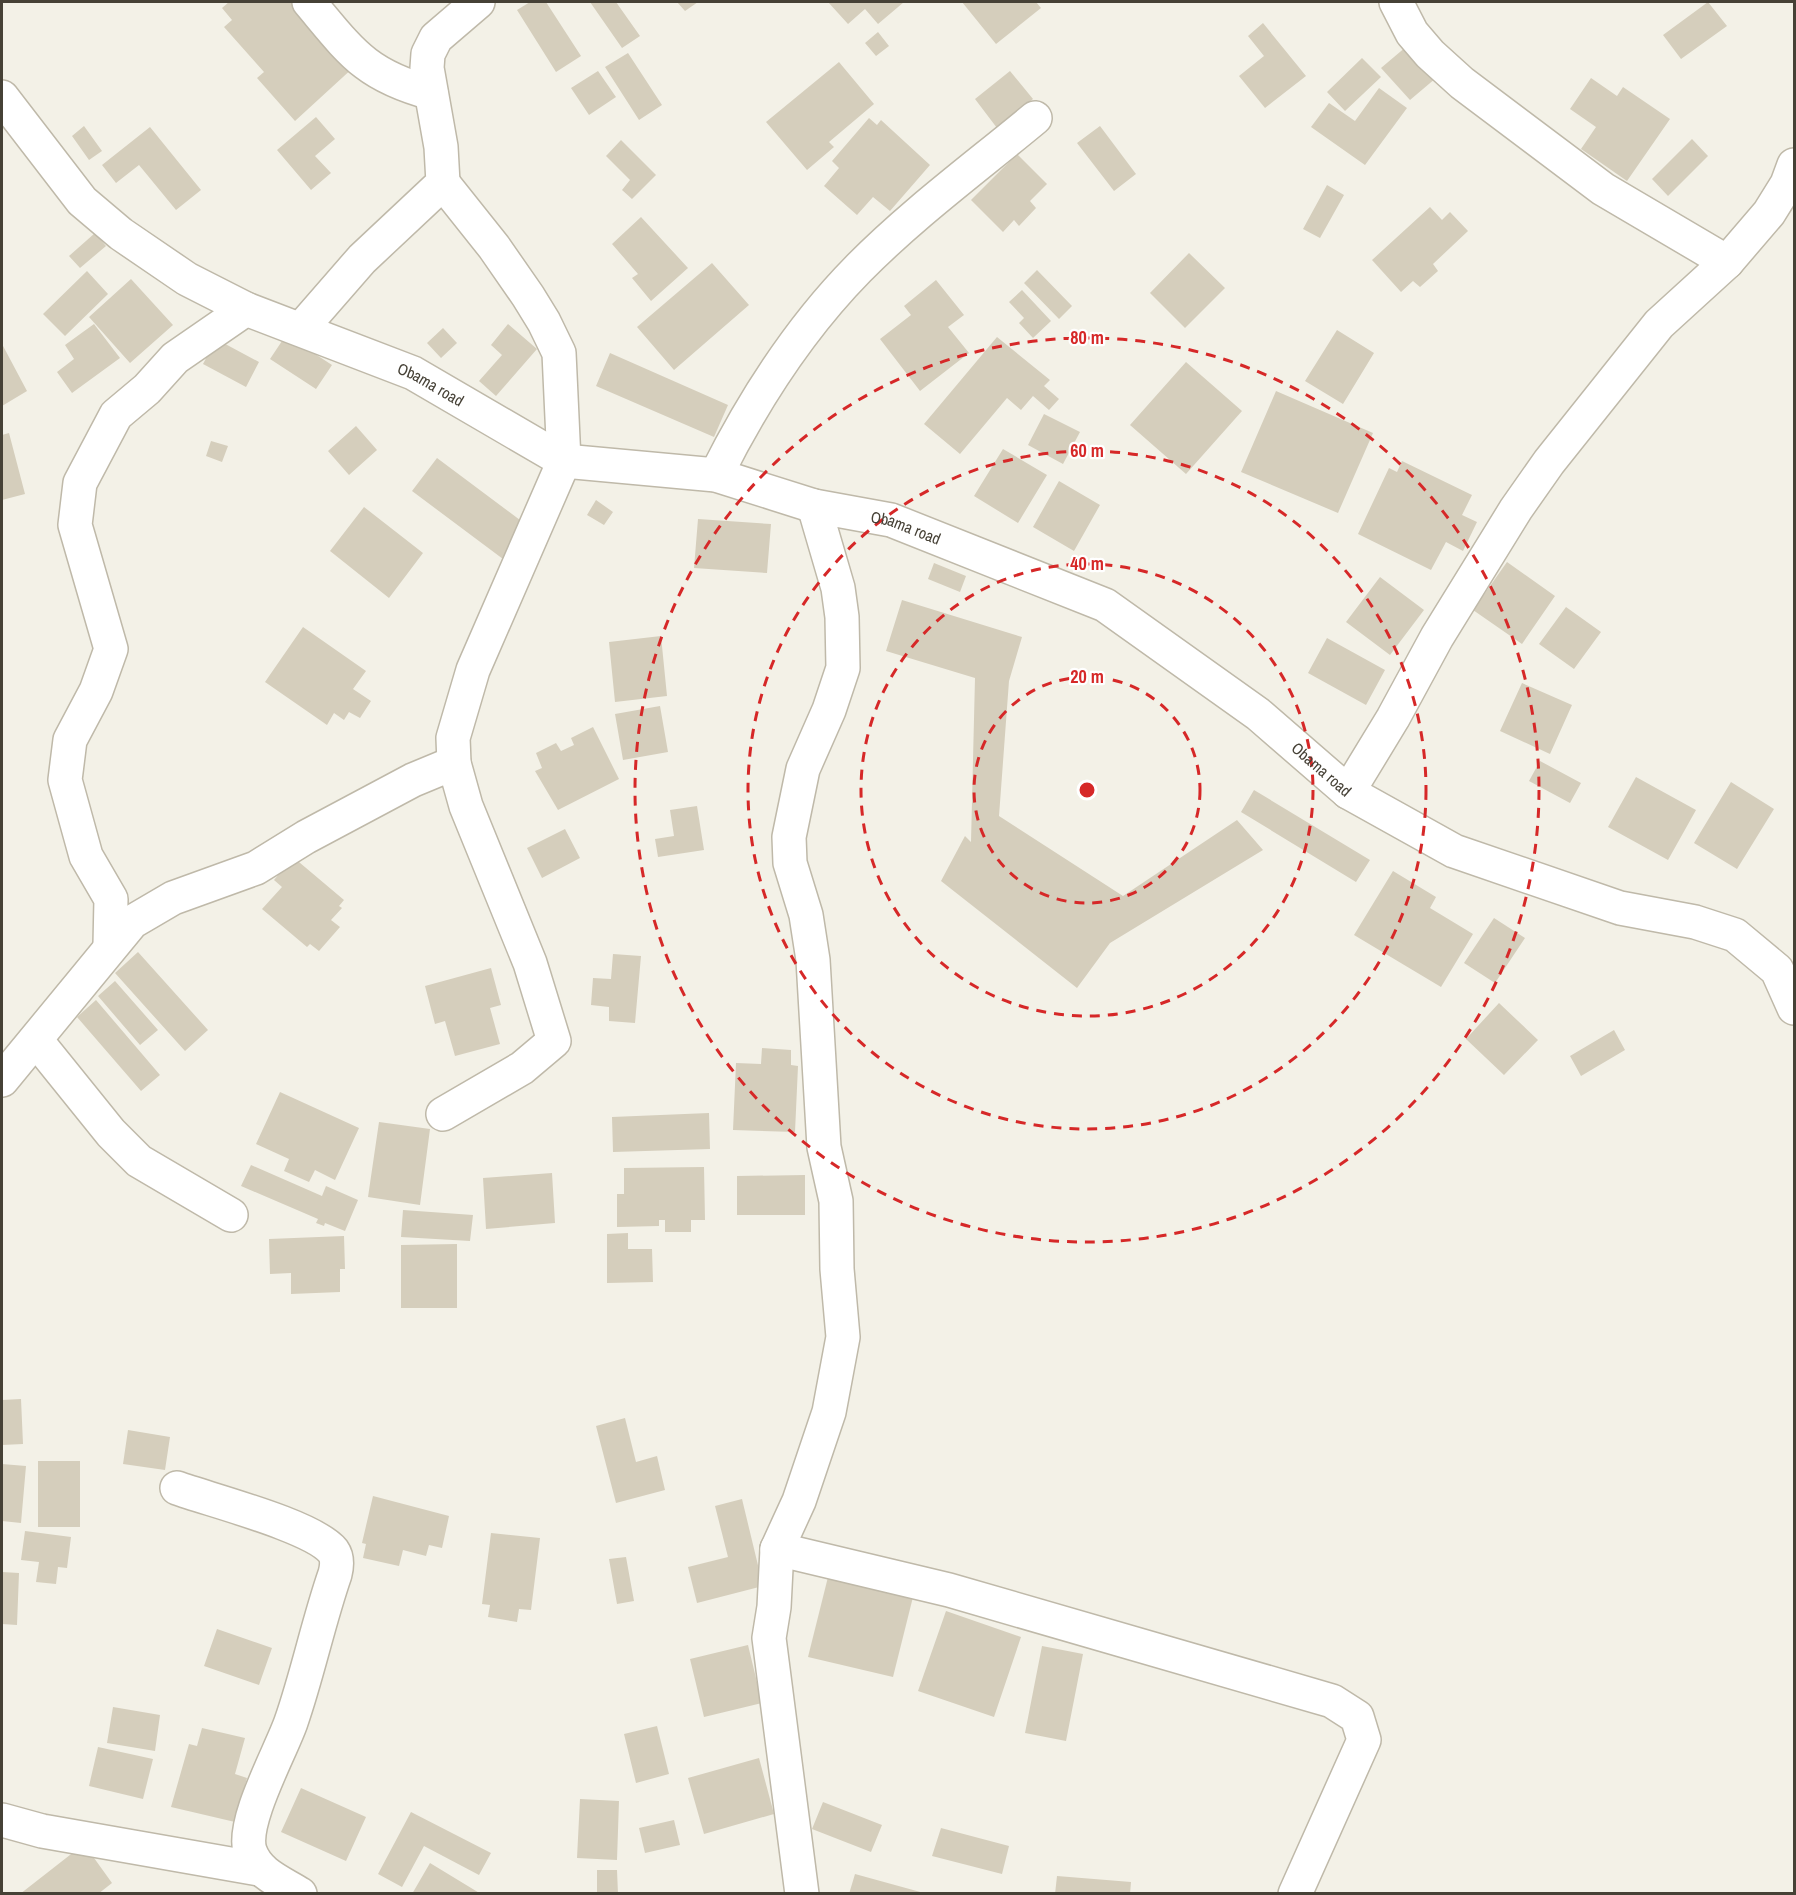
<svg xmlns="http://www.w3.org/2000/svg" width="1796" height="1895" font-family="'Archivo Narrow',sans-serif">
<rect width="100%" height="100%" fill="#f3f1e7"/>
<!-- building -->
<path fill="#d5cebc" d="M229,2H296L355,66L295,121L257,78L264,72L224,27L232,20L222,8Z
M530,2H546L581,56L556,72L517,10Z
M590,2H616L640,36L622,48Z
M677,2H698L685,11Z
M828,2H904L878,24L865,9L848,24Z
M962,2H1036L1041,8L996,44Z
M1708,2L1727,26L1681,59L1663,35Z
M1263,23L1306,76L1265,108L1239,76L1264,56L1248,36Z
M878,32L889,46L876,56L865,43Z
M1407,46L1436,78L1410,100L1381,68Z
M628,53L662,105L639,120L605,67Z
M1362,58L1381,77L1345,111L1327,92Z
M839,62L874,104L829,142L834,147L807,170L766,122Z
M598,71L616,97L589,115L571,88Z
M1010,71L1033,99L997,128L975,99Z
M1591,78L1617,96L1623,87L1670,119L1627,181L1581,149L1596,127L1570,109Z
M1379,88L1407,108L1365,165L1311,127L1329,103L1355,121Z
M316,117L335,139L315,156L331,173L311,190L277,150Z
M869,118L877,125L881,120L930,165L890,211L873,197L857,215L824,186L839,168L832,161Z
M84,126L102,151L89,160L72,136Z
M1100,126L1136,174L1114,191L1077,143Z
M150,127L201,190L176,210L139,165L116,183L102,165Z
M1692,139L1708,156L1668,196L1652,179Z
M621,140L656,175L632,199L622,190L630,180L606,156Z
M1017,154L1047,184L1030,201L1036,208L1019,226L1014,220L1003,232L971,200Z
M1327,185L1344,195L1320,238L1303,229Z
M1430,207L1442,220L1450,212L1468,231L1433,264L1438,271L1420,287L1413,281L1401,292L1372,260Z
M641,217L688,268L651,301L632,278L638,274L612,244Z
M95,233L106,246L80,268L69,256Z
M1189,253L1225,288L1185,328L1150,293Z
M712,263L749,305L674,370L637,327Z
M1037,270L1072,306L1059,319L1024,283Z
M87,271L108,294L65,336L43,314Z
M131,279L173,325L130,363L89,317Z
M936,280L964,315L948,327L969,353L920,391L880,339L911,315L904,306Z
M1022,290L1051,321L1033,338L1019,323L1024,318L1009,302Z
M94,324L120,358L72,393L57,372L74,359L65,345Z
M508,324L537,349L496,396L479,381L502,355L491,345Z
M443,328L457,343L441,358L427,343Z
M1337,330L1374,353L1343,404L1305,381Z
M286,335L332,365L316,389L270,359Z
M997,337L1050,380L1044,386L1059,399L1049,410L1033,396L1021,410L1007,398L960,454L924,424Z
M216,339L259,362L246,387L203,364Z
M2,344L27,391L2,406Z
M610,353L728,405L714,437L596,386Z
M1186,362L1242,411L1186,474L1130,425Z
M1276,391L1373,433L1338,513L1241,472Z
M1044,414L1080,432L1063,464L1028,445Z
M356,426L377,450L349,475L328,451Z
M9,433L25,494L2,500V435Z
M211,441L228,446L222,462L206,456Z
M1003,449L1047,475L1018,523L974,496Z
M437,458L528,526L503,559L412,491Z
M1402,461L1472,495L1462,515L1477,522L1463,551L1446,542L1431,570L1358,534L1389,468L1397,472Z
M1059,481L1100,505L1074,551L1033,527Z
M596,500L613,512L604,525L587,515Z
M364,507L423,553L389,598L330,551Z
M698,519L771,524L767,573L694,568Z
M1507,562L1555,596L1522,644L1473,610Z
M934,563L966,576L960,592L928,579Z
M1380,577L1424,610L1390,655L1346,622Z
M902,600L1022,637L1009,681L999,816L1123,896L1237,820L1263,850L1110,943L1077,988L941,881L965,836L971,842L975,678L886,651Z
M1566,607L1601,632L1574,669L1539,644Z
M303,627L366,671L353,689L371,701L360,718L349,712L344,720L334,713L327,725L265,682Z
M661,636L667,696L615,702L609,642Z
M1327,638L1385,670L1366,705L1308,673Z
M1522,683L1572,705L1550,754L1500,731Z
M660,706L668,752L623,760L615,714Z
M593,727L619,779L558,810L535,771L542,768L536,753L556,743L561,751L574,745L571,738Z
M1540,761L1581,783L1570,803L1529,781Z
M1636,777L1696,810L1668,860L1608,827Z
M1731,782L1774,809L1737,869L1694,843Z
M1254,790L1370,860L1356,882L1241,812Z
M697,806L704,850L658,857L655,839L674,836L670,810Z
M565,829L580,858L542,878L527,848Z
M293,857L344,900L339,906L342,908L331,920L340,927L319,951L310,944L307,947L262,909L282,887L274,880Z
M1393,871L1436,897L1430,908L1473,934L1441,987L1354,935Z
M1494,918L1525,938L1495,983L1464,963Z
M138,952L208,1030L185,1051L115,973Z
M613,954L641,956L635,1023L609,1021V1007L591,1005L593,978L611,979Z
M491,968L501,1005L490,1008L500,1044L455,1056L445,1021L435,1024L425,986Z
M115,981L158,1030L140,1045L98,996Z
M96,1000L160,1075L141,1091L77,1017Z
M1499,1003L1538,1040L1504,1075L1466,1039Z
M1614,1030L1625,1050L1581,1076L1570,1056Z
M762,1048L791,1050V1065L798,1066L795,1132L733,1130L736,1063L761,1064Z
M280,1092L359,1128L335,1180L315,1170L309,1182L284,1171L289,1159L256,1144Z
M709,1113L710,1149L613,1152L612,1117Z
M379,1122L430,1129L420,1205L368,1197Z
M251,1165L322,1196L326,1186L358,1200L345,1231L325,1223L324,1226L316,1223L318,1219L241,1186Z
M704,1167L705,1220H691V1232H665V1220H659V1226L617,1227V1194H624V1168Z
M552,1173L555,1223L486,1229L483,1178Z
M805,1175V1215H737V1176Z
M403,1210L473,1215L470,1241L401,1237Z
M628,1233V1249H652L653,1282L607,1283V1234Z
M344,1236L345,1269H340V1292L291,1294V1273L270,1274L269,1239Z
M457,1244V1308H401V1245Z
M21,1399L23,1444L2,1445V1400Z
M625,1418L636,1462L657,1456L665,1490L616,1503L596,1426Z
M128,1430L170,1437L165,1470L123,1464Z
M38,1461H80V1527H38Z
M2,1464L26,1466L21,1523L2,1521Z
M373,1496L449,1516L442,1548L429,1545L426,1556L403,1550L399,1566L363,1558L366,1544L362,1543Z
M742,1499L763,1586L697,1603L688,1567L728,1557L715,1506Z
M25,1531L71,1537L67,1568L58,1567L56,1584L36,1582L39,1562L21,1560Z
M491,1533L540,1538L531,1610L519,1609L517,1622L488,1617L490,1605L482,1604Z
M626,1557L634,1601L617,1604L609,1559Z
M830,1569L915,1589L893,1677L808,1657Z
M2,1572L19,1573L17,1625L2,1624Z
M946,1611L1021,1637L994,1717L918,1691Z
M217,1629L272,1648L259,1685L204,1666Z
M748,1645L762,1703L704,1717L690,1659Z
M1042,1646L1083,1654L1066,1741L1025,1733Z
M113,1707L160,1715L155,1751L107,1743Z
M657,1726L669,1774L636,1783L624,1734Z
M202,1728L245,1738L235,1774L247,1778L235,1822L171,1807L189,1744L197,1746Z
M98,1747L153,1759L143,1799L89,1786Z
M759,1758L774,1814L704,1834L688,1778Z
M301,1788L366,1817L346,1861L281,1832Z
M580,1799L619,1801L617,1860L577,1858Z
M823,1802L882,1825L871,1852L812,1829Z
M411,1812L491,1853L479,1875L424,1846L402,1887L378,1874Z
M674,1820L680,1845L645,1853L639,1828Z
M941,1828L1009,1846L1002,1874L932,1856Z
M84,1844L112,1883L98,1894H20Z
M430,1863L481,1894H412Z
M597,1870H617L618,1894H597Z
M855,1874L924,1893V1894H849Z
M1057,1876L1131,1882L1130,1894H1055Z"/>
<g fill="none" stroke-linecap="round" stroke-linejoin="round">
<!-- street casing -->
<g stroke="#bfb9a9" stroke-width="36">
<g id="street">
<path d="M309,2C351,52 365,75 431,93"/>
<path d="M1396,2L1412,33L1430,54L1462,83L1603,189L1727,262"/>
<path id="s1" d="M2,97L82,201L121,234L187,279L246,309L413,373L564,461L716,475L814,506L891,520L1105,605L1258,714L1348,792L1454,851L1620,908L1695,922L1735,935L1777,970L1794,1008"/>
<path d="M301,329L362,259L443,183L441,147L427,68L428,54L436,38L478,2"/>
<path d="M716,475C753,401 800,328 858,269C912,214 976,167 1035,118"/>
<path d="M1348,792L1393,718L1437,637L1516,509L1549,462L1659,324L1727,262L1769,213L1787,184L1794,165"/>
<path d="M110,945L111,899L86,856L65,780L70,740L96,691L111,649L75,525L80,483L116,415L147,389L175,358L246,309"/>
<path d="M36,1040L111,1133L139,1161L231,1215"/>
<path d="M2,1080L132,922L173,898L256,868L306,837L413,780L454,763"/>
<path d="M443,1114L522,1068L554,1041L530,963L466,806L454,763L453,738L473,670L564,461L559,353L544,322L528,296L494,247L443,183"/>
<path d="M177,1488C210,1500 313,1526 333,1551C338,1558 337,1566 335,1574C318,1623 308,1673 291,1722C281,1751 241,1822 250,1851C258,1874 281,1882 300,1894"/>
<path d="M777,1549L949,1590L1332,1701L1357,1717L1364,1740L1295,1894"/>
<path d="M2,1820L42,1831L259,1869"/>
<path d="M802,1894L769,1638L774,1607L777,1549L799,1501L829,1412L843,1337L837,1269L836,1201L824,1147L813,960L806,915L790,863L789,837L803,769L829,710L843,668L842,617L838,588L814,506"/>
</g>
</g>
<!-- street -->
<use href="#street" stroke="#fff" stroke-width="33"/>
</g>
<!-- distance rings -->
<g fill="none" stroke="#d62828" stroke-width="3" stroke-dasharray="10 8">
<circle cx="1087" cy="790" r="113"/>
<circle cx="1087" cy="790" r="226"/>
<circle cx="1087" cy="790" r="339"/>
<circle cx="1087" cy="790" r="452"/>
</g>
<g text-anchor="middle" stroke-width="4.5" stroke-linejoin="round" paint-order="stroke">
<!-- street labels -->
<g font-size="16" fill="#464136" stroke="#fff">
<text dy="6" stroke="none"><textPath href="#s1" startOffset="528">Obama road</textPath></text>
<text dy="6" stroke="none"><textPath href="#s1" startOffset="1032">Obama road</textPath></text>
<text dy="6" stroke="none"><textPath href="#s1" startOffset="1518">Obama road</textPath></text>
</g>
</g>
<circle cx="1087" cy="790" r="9" fill="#d62828" stroke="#fff" stroke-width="3"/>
<g font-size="18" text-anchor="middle" font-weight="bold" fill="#d62828" stroke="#fff" stroke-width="4.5" stroke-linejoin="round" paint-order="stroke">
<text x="1087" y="344">80 m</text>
<text x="1087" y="457">60 m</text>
<text x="1087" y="570">40 m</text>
<text x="1087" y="683">20 m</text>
</g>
<!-- border -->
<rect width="1796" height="1895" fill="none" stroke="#464136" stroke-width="6"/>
</svg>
